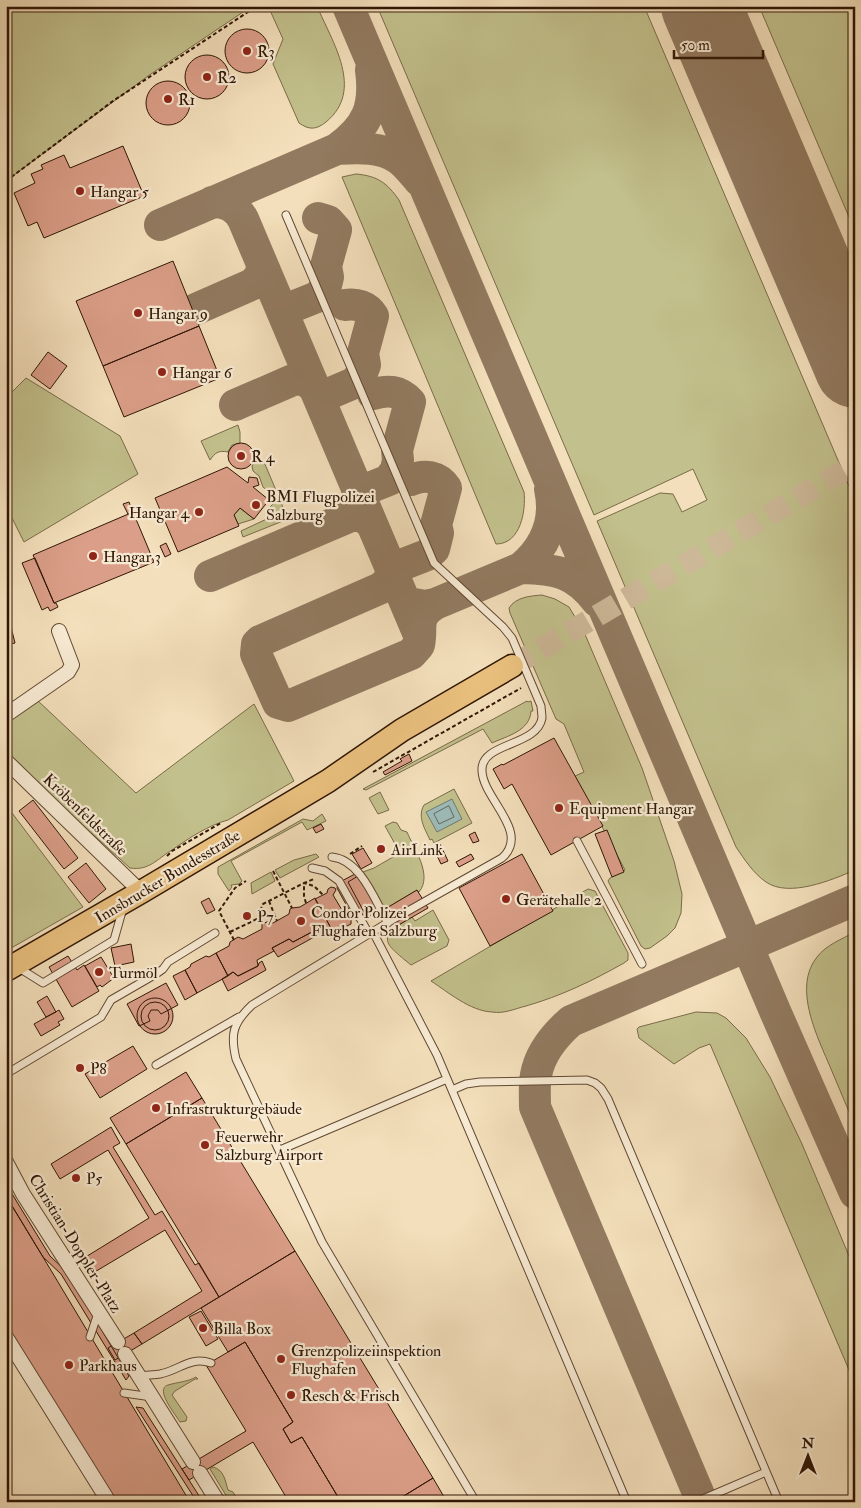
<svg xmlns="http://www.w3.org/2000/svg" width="861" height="1508" font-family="'IM FELL Double Pica',serif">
<rect width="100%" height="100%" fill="#f3dfbb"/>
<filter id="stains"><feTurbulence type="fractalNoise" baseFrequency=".004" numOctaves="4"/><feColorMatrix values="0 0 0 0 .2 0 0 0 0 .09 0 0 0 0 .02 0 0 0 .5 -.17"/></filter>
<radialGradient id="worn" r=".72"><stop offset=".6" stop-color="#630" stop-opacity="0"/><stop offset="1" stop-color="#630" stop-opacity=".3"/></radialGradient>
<!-- green -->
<path fill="#c2c08c" stroke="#796b48" d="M6,6H252L148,76L6,181Z
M268,6H317C332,42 365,90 326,122C316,130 309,130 299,123L273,64L283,39Z
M377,6H644L855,500V870C832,880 789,898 766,882C753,873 745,860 736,847L597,521L660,493L673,494L682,512L707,500L693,469L594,515Z
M759,6H855V231Z
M356,174C378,176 387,183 399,200L524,492C526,510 521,544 496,544L342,177Z
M26,378L120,436L138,474L24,542L6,506V398Z
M238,425L240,432V443L232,445L228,452C218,450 215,453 210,460L201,441Z
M255,461L264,462L278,495L274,496L263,487L259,476L253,471L252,466Z
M279,498L288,519L243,537L241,531L271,517L268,509Z
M240,508L254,519L238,524L234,515Z
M542,595L555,599L569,607L584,632L642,768L674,861L682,894L681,913L675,928L667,936L650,948L645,949L641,946L608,881L610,878L625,870L575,776L584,772L564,724L556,719L510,613L509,608C516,597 530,596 542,595Z
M36,699L136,793L254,704L294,781L228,820C209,825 189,838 172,850C157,859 149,871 130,868L56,801L6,752V722Z
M527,701L528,702L531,701L533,711H531C530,731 507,736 492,743L483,729L366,790L363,789Z
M454,789L472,823L434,843L432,839L430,840C425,829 417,817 424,805Z
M380,792L389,810L378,814L369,798Z
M6,805L83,907L6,951Z
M322,814L326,821L307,830L302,822L231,861L242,881L239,884L231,885L232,887L229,891L218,874V867L303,819L313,821Z
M393,822L397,823L401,830L407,832C414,849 433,875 419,892L417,890L385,909L363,872L374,868L400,853L385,826Z
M316,854L319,857L280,878L275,870L294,860Z
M271,872L275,881L252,894L251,883Z
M588,889L595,891L628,953V960L624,963C592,981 561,996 526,1006C514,1009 504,1014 492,1012C470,1011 448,992 431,981Z
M433,910L449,940L447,946L411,965C383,942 376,938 412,917L415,921Z
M855,932V1126C847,1107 839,1088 831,1069C818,1038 792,988 817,957C826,945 842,939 855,932Z
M696,1012L717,1013L726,1018L746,1038L770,1077L802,1144L855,1270V1384L710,1044L699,1048L674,1064L639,1038L637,1029L639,1027Z
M196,1377L198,1379H195L175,1391L172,1395L187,1417L186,1421L180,1422C176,1415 154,1389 168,1385C178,1382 187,1382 196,1377Z
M213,1467C224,1470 225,1480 228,1490L233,1492L239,1502H230L210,1469Z"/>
<!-- water -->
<path fill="#9dbbb7" stroke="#717970" d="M452,799L462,819L437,832L426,812Z"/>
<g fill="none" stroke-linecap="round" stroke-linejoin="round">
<!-- shore -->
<path stroke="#66685e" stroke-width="1" d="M449,806L454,817L439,824L434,814Z"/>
<!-- taxiway -->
<path stroke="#927a60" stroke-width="32" d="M348,6L775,1011L855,1193
M371,70C376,108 367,127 337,149C357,148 381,146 399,159C406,164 413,173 419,180
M212,202C227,202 236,207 243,219L419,635
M160,225L337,149
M196,309L253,284L261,275L262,264
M282,311L317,297L325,289L328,277L326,266L336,230L328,221L318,218
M319,398L354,383L361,375L365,365L363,353L373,316C367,306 356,303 345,305
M235,405L293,380L304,379L315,388
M550,489C557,521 545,548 521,568C556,569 575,572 597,601
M359,492L389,480L396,470L398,460L397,450L410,402C399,390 388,390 373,394
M391,567L390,580L381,588L260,641L257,644L256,654L278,703L288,706L293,704L411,654L419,645C423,626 414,618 435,604
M391,569L427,555L434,549L438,533L436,525L446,488C438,476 424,474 411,480
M210,576L351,516H363L372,524
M414,604L425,606L435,604L521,568
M702,1502L535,1107C535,1097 534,1085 536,1075C540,1053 555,1035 571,1021L855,900"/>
<!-- runway -->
<path stroke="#927a60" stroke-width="80" d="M701,6L855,368"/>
</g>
<!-- building -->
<path fill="#db9e88" stroke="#301605" d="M225 51a22 22 0 1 1 44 0a22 22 0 1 1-44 0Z
M185 77a22 22 0 1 1 44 0a22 22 0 1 1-44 0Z
M146 103a22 22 0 1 1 44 0a22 22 0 1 1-44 0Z
M123,146L144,196L44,238L37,222L28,226L14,193L35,183L31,174L43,169L41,165L64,155L70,168Z
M173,261L199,326L103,366L76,301Z
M199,326L220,378L124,417L103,366Z
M48,352L67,366L50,389L31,375Z
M228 456a13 13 0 1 1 26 0a13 13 0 1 1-26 0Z
M227,467L248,483L249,477L257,478L259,485L253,487L269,500L254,519L240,508L234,515L239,526L178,552L155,498Z
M129,502L133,512L128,514L123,504Z
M133,512L154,562L54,603L33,555Z
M166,543L171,554L165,557L160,546Z
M35,558L54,603H56L58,607L50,611L48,607L42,610L22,563Z
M10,623L15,643L6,645V624Z
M554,738L603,826L551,855L512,784L504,789L493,769L502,764L503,765Z
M409,754L412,761L385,775L383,772L402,761L400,759Z
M33,800L78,858L64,869L19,811Z
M321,824L324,829L316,833L313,828Z
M607,830L624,872L612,877L595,834Z
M475,832L479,841L473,843L469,835Z
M440,844L448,861L441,864L433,847Z
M363,848L372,863L361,869L352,854Z
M471,854L474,859L459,867L456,862Z
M522,854L553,911L490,946L459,888Z
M86,863L106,889L89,903L68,877Z
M355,874L360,875L378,907L377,912L360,922L354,919L337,888L338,883Z
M358,876L375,906L364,912L348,882Z
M331,887L335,888L336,890L333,895L345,915L350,916L351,919V924L347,926L343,925L333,932L315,899L327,893L328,889Z
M417,890L428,908L395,927L385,909Z
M209,898L215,910L207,914L201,902Z
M315,898L333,932L324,937H321L318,932L315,934L310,933L293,942L289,939L272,948L274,951L257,960L258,966L238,976L233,972L228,976L216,953L229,946L230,942L238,937L243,939L262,929V924L269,921L273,923L289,914L290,909L292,908L300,907Z
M310,933L315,934L316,936L278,957L272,948L289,939L293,942Z
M131,944L134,962L115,966L111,948Z
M216,953L228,976L197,993L185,970L190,967L191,964L206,956L209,957Z
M68,956L77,970L84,965L99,991L72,1007L49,967Z
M101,957L114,978L102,987L100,985L97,987L85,966Z
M262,961L266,970L228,991L222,979L233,972L238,976L258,966L259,963Z
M185,970L197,993L185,1000L173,976Z
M166,983L178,1005L161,1014L158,1010H151L148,1016L150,1021L139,1026L127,1004Z
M47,996L56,1012L46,1017L37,1002Z
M137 1016a18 18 0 1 1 36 0a18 18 0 1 1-36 0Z
M141 1016a14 14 0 1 1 28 0a14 14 0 1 1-28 0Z
M59,1010L64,1019L58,1022L60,1025L41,1036L34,1024Z
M133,1046L147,1069L100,1098L85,1074Z
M186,1072L202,1098L126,1144L110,1118Z
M202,1098L295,1251L219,1297L126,1144Z
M111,1127L120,1143L113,1147L155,1215L162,1211L195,1265L199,1263L219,1297L142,1344L134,1333L202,1291L165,1230L93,1273L84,1258L149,1218L108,1150L60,1179L51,1164Z
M6,1184L50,1256L67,1272L129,1376L126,1380L61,1274L43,1257L6,1196Z
M6,1196L43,1257L190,1502H115L6,1324Z
M295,1251L433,1478L394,1502H341L302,1437L291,1443L283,1429L293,1422L245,1342L228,1352L201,1308Z
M201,1311L218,1339L206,1346L189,1317Z
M134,1333L142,1344L115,1360L108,1348Z
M245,1342L293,1422L283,1429L291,1443L302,1437L341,1502H289L253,1442L189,1480L182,1469L246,1431L206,1365Z
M136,1407L143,1408L203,1502H197Z
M433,1478L447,1502H394Z"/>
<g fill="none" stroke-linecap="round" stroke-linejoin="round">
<!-- primary-tunnel -->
<path stroke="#ccb797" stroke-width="22" stroke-dasharray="22 11" stroke-linecap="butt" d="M512,666L855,464"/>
<!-- service casing -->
<g stroke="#614832" stroke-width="9">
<path id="service" d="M286,215L434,563L503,627L512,638L541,706C541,709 542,714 542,718C537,747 480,742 482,771C483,799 531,832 502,858L392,920L252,1005C233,1023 230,1034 236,1059L322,1242L476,1502
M577,841L642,964
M332,857C361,860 375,901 388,923
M312,868L325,871L339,881L369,934
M373,932L437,1055L627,1502
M19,968L43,983L114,940L123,908
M156,1065L239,1017
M6,1074L101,1017L111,1000L156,974L163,969L168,962L215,933
M452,1090L466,1084L480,1082L587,1080L595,1083L601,1088L608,1099L779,1502
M280,1150L447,1079
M90,1337L98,1313
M140,1376C146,1375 154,1375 160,1374C180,1370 190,1356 211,1363
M124,1393L152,1397
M696,1502L766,1472"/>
</g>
<!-- minor casing -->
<g stroke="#614832" stroke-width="16">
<path id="minor" d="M6,715L68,672L72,665L59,631
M6,761L141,892
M6,1162L23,1194L118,1342
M6,1337L109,1502
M125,1354L193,1462
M200,1473L218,1502"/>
</g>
<!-- primary casing -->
<g stroke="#301605" stroke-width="25">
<path id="primary" d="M6,970L141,892L328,781L402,730L512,666"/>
</g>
<!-- path -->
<path stroke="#301605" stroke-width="2" stroke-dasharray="4 2.5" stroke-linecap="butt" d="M6,181L113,101L257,6
M373,772L521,688
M350,854L362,846
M167,856L172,851L221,823
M273,871L292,908
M269,901L277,921
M306,903L304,896V883L314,879
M230,932L257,919L263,904L304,883L314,886L323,895
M234,940L219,911L235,888L246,881"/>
<!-- service -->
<use href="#service" stroke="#f7ead3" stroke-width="7"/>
<!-- minor -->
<use href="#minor" stroke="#f7ead3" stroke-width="14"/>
<!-- primary -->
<use href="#primary" stroke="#eac07e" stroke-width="22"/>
</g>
<!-- markers -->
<g fill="#8f2418" stroke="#f7ead3" stroke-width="2">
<circle cx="247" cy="51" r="5"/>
<circle cx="207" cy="77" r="5"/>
<circle cx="168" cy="99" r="5"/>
<circle cx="80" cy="191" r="5"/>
<circle cx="138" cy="313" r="5"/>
<circle cx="162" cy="372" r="5"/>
<circle cx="241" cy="456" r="5"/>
<circle cx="256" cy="505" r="5"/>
<circle cx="199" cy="512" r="5"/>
<circle cx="93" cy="556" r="5"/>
<circle cx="559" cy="808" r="5"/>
<circle cx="381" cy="849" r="5"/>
<circle cx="506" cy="899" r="5"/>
<circle cx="247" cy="916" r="5"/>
<circle cx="301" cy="921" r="5"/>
<circle cx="99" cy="972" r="5"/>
<circle cx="80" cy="1068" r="5"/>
<circle cx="156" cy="1108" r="5"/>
<circle cx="205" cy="1145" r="5"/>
<circle cx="76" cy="1178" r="5"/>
<circle cx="203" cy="1328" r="5"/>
<circle cx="281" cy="1359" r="5"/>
<circle cx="69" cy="1365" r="5"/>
<circle cx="291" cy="1395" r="5"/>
</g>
<g text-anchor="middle" stroke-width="4.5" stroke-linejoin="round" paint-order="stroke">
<!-- poi labels -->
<g font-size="16" fill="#301605" stroke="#f7ead3" text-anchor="start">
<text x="257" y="57">R3</text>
<text x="217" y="83">R2</text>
<text x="178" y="105">R1</text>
<text x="90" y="197">Hangar 5</text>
<text x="148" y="319">Hangar 9</text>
<text x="172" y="378">Hangar 6</text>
<text x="251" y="462">R 4</text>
<text x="266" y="502">BMI Flugpolizei<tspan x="266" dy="18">Salzburg</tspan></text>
<text x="189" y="518" text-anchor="end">Hangar 4</text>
<text x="103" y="562">Hangar 3</text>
<text x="569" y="814">Equipment Hangar</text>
<text x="391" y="855">AirLink</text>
<text x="516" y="905">Gerätehalle 2</text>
<text x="311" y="918">Condor Polizei<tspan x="311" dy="18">Flughafen Salzburg</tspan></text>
<text x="257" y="922">P7</text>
<text x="109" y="978">Turmöl</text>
<text x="90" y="1074">P8</text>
<text x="166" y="1114">Infrastrukturgebäude</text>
<text x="215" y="1142">Feuerwehr<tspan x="215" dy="18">Salzburg Airport</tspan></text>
<text x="86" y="1184">P5</text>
<text x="213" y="1334">Billa Box</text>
<text x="291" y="1356">Grenzpolizeiinspektion<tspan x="291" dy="18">Flughafen</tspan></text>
<text x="79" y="1371">Parkhaus</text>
<text x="301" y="1401">Resch &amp; Frisch</text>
</g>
<!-- street labels -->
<g font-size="16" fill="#301605" stroke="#f7ead3">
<text transform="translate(86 814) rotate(44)" y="6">Kröbenfeldstraße</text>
<text transform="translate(167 876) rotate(-31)" y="6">Innsbrucker Bundesstraße</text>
<text transform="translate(76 1243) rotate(58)" y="6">Christian-Doppler-Platz</text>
</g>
</g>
<!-- margin -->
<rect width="861" height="1508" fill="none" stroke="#f3dfbb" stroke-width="25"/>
<rect x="8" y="8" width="846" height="1493" fill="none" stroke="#301605" stroke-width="2.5"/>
<rect x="12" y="12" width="836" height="1483" fill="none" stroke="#301605"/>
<!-- north arrow -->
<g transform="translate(808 1456)" stroke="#f7ead3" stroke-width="4" paint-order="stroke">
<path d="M0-4L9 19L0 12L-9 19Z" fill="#301605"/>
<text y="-8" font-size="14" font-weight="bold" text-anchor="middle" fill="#301605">N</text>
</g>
<!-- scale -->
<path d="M674 50v8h89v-8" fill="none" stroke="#301605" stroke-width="2.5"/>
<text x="681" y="50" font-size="15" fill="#301605" stroke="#f7ead3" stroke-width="4" paint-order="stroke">50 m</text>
<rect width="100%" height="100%" filter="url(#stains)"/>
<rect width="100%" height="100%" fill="url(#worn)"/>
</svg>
